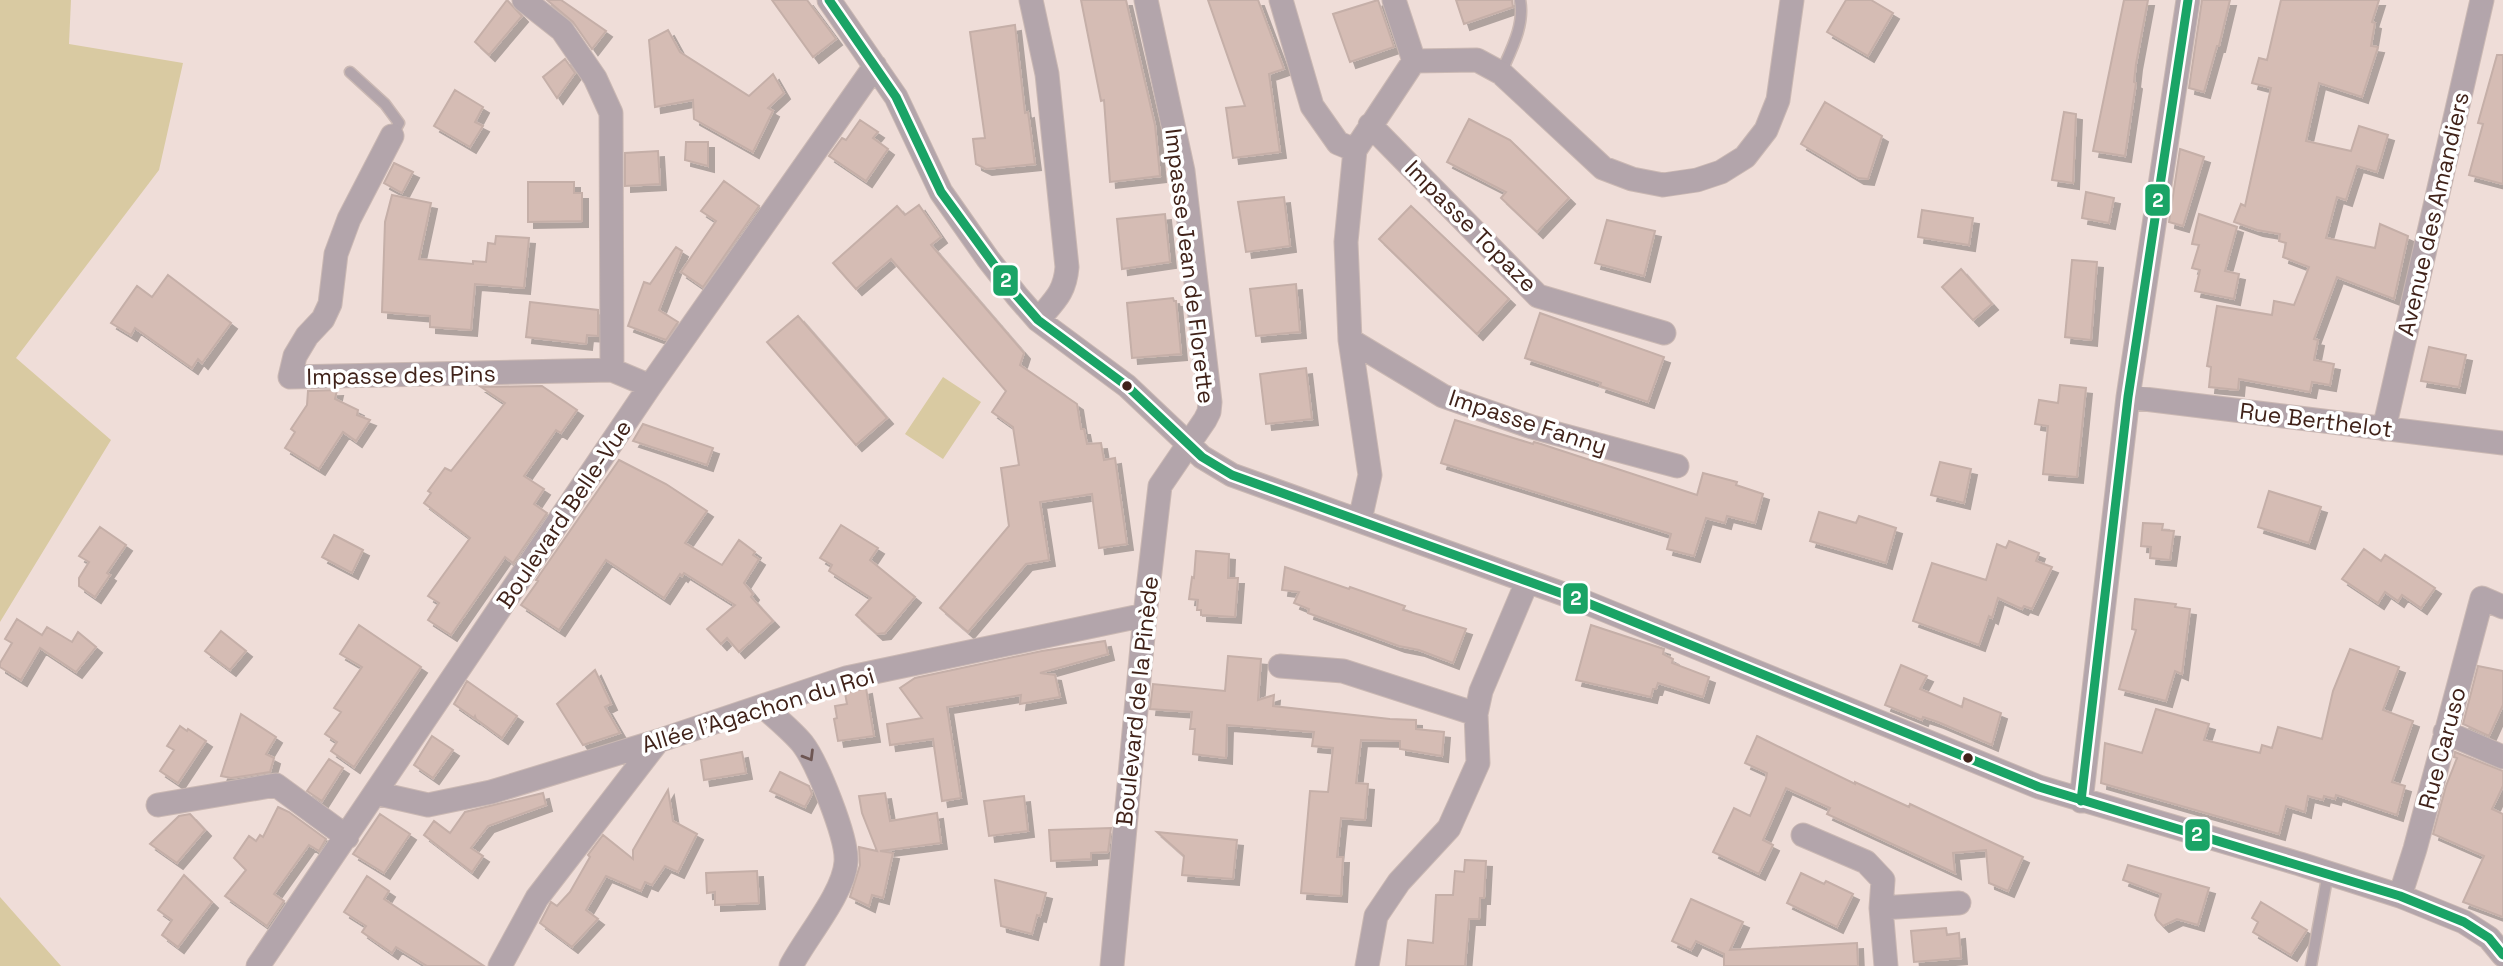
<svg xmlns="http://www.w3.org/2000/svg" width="2503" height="966" font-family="'Space Grotesk',sans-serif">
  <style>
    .green { fill: #d9caa2 }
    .building { fill: #d5bcb4; stroke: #c5afa8; stroke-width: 2; filter: url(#shadow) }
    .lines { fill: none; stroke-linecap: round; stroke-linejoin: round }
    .lane-casing { stroke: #cab8b3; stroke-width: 13 }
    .street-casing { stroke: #cab8b3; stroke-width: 25 }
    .lane { stroke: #b3a5ab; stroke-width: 10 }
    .street { stroke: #b3a5ab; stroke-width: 23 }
    .bus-1-casing { stroke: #fff; stroke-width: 14 }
    .bus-1 { stroke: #1aa466; stroke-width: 9 }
    .oneway { stroke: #6e5653 }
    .bus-dot { fill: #402219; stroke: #fff; stroke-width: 2.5 }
    .labels { text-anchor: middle; stroke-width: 7; stroke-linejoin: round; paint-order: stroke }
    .street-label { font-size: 23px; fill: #402219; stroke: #fff }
    .line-badge { stroke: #fff; stroke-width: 2.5 }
    .badge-label { font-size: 19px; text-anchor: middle; font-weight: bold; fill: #fff }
  </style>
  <defs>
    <filter id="shadow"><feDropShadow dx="6" dy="6" stdDeviation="0" flood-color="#0004"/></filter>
  </defs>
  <rect width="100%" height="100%" fill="#efddd8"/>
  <path class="green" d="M0,0h71l-2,44 114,19 -24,107 -143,188 95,82 -111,182z
    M943,377l38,25 -38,57 -38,-25z
    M0,897l61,69h-61z"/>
  <path class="building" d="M507,0l15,16 -33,39 -14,-13z
    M547,0h14l45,31 -14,18 -19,-27z
    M772,0h35l29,39 -23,18z
    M1081,0h45l29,125 5,51 -50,6 -6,-82 -3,1z
    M1208,0h50l26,69 -15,5 11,78 -47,6 -7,-50 19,-2z
    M1378,0l16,47 -44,15 -17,-48z
    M1456,0h56l1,7 -49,17z
    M1846,0h25l22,13 -25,43 -41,-24z
    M2124,0h24l-12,64 -2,18 2,1 -11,73 -32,-5z
    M2202,0h28l-11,46h-2l-13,46 -15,-4z
    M2281,0h98l-7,22 3,1 -4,23 7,1 -16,50 -43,-14 -13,58 45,10 8,-25 29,9 -11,37 -20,-6 -11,34 -9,-3 -11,41 49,10 5,-24 28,12 -14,63 -57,-22 -23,62 4,1 -4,20 20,4 -4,21 -18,-3 -2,10 -71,-13 -1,11 -29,-3 2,-20 -4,-1 10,-60 55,9 2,-14 20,4 15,-38 -26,-10 3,-14 -7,-2 1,-7 -23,-4 -23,-8 7,-18 4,2 26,-118 -19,-5 7,-25 8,2z
    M1015,25l10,88 3,-1 7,52 -49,5 -10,-5 -3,-25 12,-1 -15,-106z
    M668,30l12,22 69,44 24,-22 11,19 -16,15 5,3 -20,41 -59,-33 -1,-19 -38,7 -6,-67z
    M2497,55h6v129l-34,-9 14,-51 -5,-1z
    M565,59l10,14 -18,25 -14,-21z
    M455,90l28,17 -8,15 8,4 -13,21 -36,-21z
    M1825,102l57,34 -14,43 -10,-1 -57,-34z
    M2064,112l12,2 -3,69 -21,-3z
    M1469,119l41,21 59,58 -32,34 -36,-34 5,-6 -59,-30z
    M860,120l18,12 -5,6 15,11 -22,32 -37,-25 13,-18 4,2z
    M686,142h22v24l-23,-6z
    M2180,149l24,8 -21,69 -14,-4z
    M658,151l2,33 -35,2v-33z
    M394,163l19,9 -11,21 -18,-10z
    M724,181l35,25 -56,81 -22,-15 35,-51 -15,-10z
    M528,182h46v11h8v28l-54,1z
    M2086,192l28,6 -5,25 -27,-5z
    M392,195l39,8 -12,56 54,5v-3l13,1 2,-19 7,1 1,-8 33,2 -5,50 -49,-4 -4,46 -41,-3v-11l-48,-4 3,-90z
    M1284,197l6,49 -44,6 -8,-50z
    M919,205l22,32 -10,8 93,108 -4,12 57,39 4,25h3l3,15 14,-1 3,17 11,-2 12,86 -28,4 -7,-54 -52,8 9,58 -23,4 -58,68 -28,-24 69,-82 -8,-58 18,-3 -6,-38 -21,-15 14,-21 -115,-132 -35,30 -23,-26 64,-57 8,9z
    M1411,206l98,93 -32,35 -98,-95z
    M1922,210l51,8 -4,27 -51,-8z
    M1165,214l5,48 -48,7 -5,-50z
    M2199,214l38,13 -12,44 14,3 -5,25 -39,-8 5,-21 -8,-2 7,-23 -7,-1z
    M1607,220l48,11 -11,45 -49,-13z
    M676,247l6,4 -23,59 19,12 -12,18 -38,-14 16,-44 6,2z
    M2072,260l25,2 -6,78 -26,-3z
    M1961,269l31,35 -19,16 -31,-33z
    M168,275l63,48 -29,40 -4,-4 -6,9 -57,-40 -4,7 -20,-12 26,-37 15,11z
    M1296,284l4,48 -44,4 -6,-47z
    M1173,298l1,3h2l5,53 -49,4 -5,-55z
    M530,302l68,8v26l-11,-1 -1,9 -60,-7z
    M1540,313l124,44 -16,45 -48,-16 1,-3 -76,-25z
    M798,316l89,102 -31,27 -89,-103z
    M2429,347l37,8 -7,32 -38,-6z
    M1306,368l6,51 -46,5 -6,-50z
    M2060,385l26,3 -9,89 -34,-3 5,-48 -13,-2 4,-24 19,3z
    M542,386l35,24 -16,23 -5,-3 -32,46 20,13 -10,15 13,9 -34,50 -8,-6 -54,78 -23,-15 11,-17 -11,-7 42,-58 -46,-35 7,-10 -3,-2 17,-23 6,3 54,-68 -24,-16z
    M337,390l-2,9 23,11 -1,5 13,5 -14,21 -13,-9 -24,37 -34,-21 10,-16 -4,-3 16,-24 1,-14z
    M1455,420l78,24 1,-2 7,2 156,51 6,-22 34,9 -1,3 27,9 -8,29 -28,-7 -2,7 -19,-5 -12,38 -27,-7 4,-15 -230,-71z
    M643,424l70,24 -6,17 -74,-24z
    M619,460l47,24 41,27 -22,32 37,22 17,-25 16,12 -2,3 6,4 -15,24 9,11 -2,3 22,24 -34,31 -12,-14 -6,6 -14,-15 28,-24 -51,-32 -2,3 -2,-2 -16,24 -58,-38 -47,70 -38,-25 17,-24 -2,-1z
    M1940,462l31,7 -7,34 -33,-8z
    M2269,491l52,16 -12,36 -51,-16z
    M1819,512l37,11 3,-7 37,12 -10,35 -76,-22z
    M2143,523l20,1 -1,6 12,1 -4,29 -20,-2 1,-11 -10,-1z
    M841,525l37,23 -8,12 45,37 -30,36 -8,1 -21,-19 15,-17 -42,-27 3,-6 -12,-7z
    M100,527l26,18 -19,28 3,2 -15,22 -16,-11v-8l10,-16 -10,-6z
    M334,535l29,15 -11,23 -30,-16z
    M2009,541l30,12 -3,8 16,6 -20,42 -8,-3 -2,3 -24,-11 -6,20 -3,-2 -10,29 -66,-24 19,-58 54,17 11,-36 9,4z
    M2364,549l17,12 4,-6 50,33 -14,20 -19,-13 -4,6 -13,-9 -7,11 -36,-24z
    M1196,551l33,3 -1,24h10l-3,39 -34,-2v-5h-4l1,-10 -9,-1 3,-22 2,1z
    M1285,567l64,22 1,-2 55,19 -2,4 63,19 -13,34 -34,-13 -20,-4 -91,-33 1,-4 -15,-6 5,-11 -17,-2z
    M2135,599l41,5 -1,3 15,2 -8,65 -7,-3 -9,30 -47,-12 17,-59 -4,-1z
    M17,619l25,16 5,-8 25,15 6,-10 18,15 -20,25 -36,-24 -19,32 -21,-13v-4l12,-20 -7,-4z
    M359,625l62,42 -67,100 -23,-16 6,-9 -12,-8 16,-22 -7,-4 28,-41 -22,-13z
    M1591,625l73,24 -1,5 10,5 -1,4 37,14 -6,20 -45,-14 -2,6h-3l-2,8 -75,-17z
    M221,631l25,20 -16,19 -25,-19z
    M1105,641l3,13 -68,19 15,2 5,22 -40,7 1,-9 -74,12 14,91 -19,3 -9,-62 -43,6 -3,-21 35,-6 -22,-30 15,-10 127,-27z
    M2350,649l49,18 -16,43 30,11 -21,61 13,4 -8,29 -61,-20 -1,4 -11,-3 -1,4 -15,-4 -3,16 -19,-6 -7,28 -178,-51 4,-40 37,10 14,-44 53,15 -5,16 56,13 2,-8 10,3 6,-21 44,12 11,-48z
    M1228,656l33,3 -3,41 16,-5 -1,11 117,13 26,1v9l28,3 -2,24 -42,-7v-8l-39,-1 -5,43 12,1 -3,36 -24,-2 -4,39h6l-2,39 -40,-3 9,-102 18,1 5,-44 -21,-2 2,-14 -87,-7 -1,33 -33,-4 2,-25h-5l2,-17 -42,-3 3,-25 72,7z
    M1901,665l26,11 -7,13 42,18 2,-9 37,15 -9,32 -54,-23 -15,-5 -1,3 -37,-15z
    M2478,666l25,5v34l-14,31 -26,-12z
    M595,670l16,34 -6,3 15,26 -37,12 -26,-41z
    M467,681l50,35 -15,22 -26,-19 -1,-3 -1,2 -20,-14z
    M866,688l8,48 -36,5 -4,-22 3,-1 -2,-12 12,-2 -2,-11z
    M241,714l35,23 -10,17 8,4 -4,14 -39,6 -10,-2z
    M180,726l7,5 1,-2 18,12 -28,42 -18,-12 14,-21 -7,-4z
    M432,736l21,14 -20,28 -19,-13z
    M1757,736l98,48v-2l54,25 1,-3 113,53 -15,34 -19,-8 -3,-33 -33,3 2,20 -128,-59 3,-6 -44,-20 -23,52 10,5 -14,29 -46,-22 21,-44 16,8 16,-37 1,-6 -22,-10z
    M742,752l4,21 -42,7 -3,-20z
    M2455,752l48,19v15l-11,23 11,5v103l-40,-15 21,-46 -51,-22 13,-48 11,-28 -3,-1z
    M329,759l14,9 -21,33 -15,-10z
    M780,772l29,14 3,8 -7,13 -35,-16z
    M668,790l5,31 24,13 -19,38 -13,-6 -13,19 -7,-3 -4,9 -35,-15 -20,34 12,9 -26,28 -32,-24 11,-21 6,4 13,-14 20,-35 -2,-2 15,-20 30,24v-9z
    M543,793l3,12 -58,21 -17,22 12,8 -11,16 -48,-37 10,-14 16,12 15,-21z
    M885,793l5,28 47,-8 4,30 -61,8 13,2 -10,45 -11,-3 -3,11 -19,-9 10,-32 -1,-18 18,4 -15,-38 -3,-17z
    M1024,796l4,35 -39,5 -5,-35z
    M278,807l11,5 37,27 -7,12 -10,-6 -35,49 10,7 -17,25 -42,-30 21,-26 -12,-12 15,-22 7,5 4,-6 3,2z
    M190,814l15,16 -28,33 -27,-19 29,-28z
    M380,814l30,20 -26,39 -31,-19z
    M1111,828l-3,24 -17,1v6l-40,2 -2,-31z
    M1157,832l80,8 -4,39 -51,-4 2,-19z
    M1465,860l21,1 -2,37h-4l-1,21h-10l-4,47h-59l2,-26 25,3 3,-48h17l2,-24 9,1z
    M2128,865l81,23 -11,37 -21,-6 -14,7 -6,-6 -2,-5 6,-21 -38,-14z
    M757,871l2,32 -44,2v-13l-8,1 -1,-20z
    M1801,873l23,11 2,-3 27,13 -16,33 -50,-24z
    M184,875l28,27 -34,45 -16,-12 10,-15 -14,-10z
    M367,876l22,15 -5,8 100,67h-57l-31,-19 -4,6 -30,-21 4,-6 -22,-14z
    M995,880l51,13 -6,23 -3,-1 -5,19 -31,-8z
    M1691,899l52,23 -13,28 127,-7 1,23h-134v-12l-28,-13 -5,9 -19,-9z
    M2261,902l46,28 -16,25 -38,-23 5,-10 -6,-4z
    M1946,928l1,7 12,-2 2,25 -47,4 -3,-31z"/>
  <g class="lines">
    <g class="lane-casing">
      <path id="lane" d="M350,72l35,32 14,19 -7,13
        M1501,73c10,-23 24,-48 19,-73
        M2311,966l17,-93"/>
    </g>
    <g class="street-casing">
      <path id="street" d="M524,0l38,30 33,48 16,35 1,257
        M829,0l67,97 45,95 47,67 29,37 21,24 89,66 75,71 30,18 348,125 459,187 261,77 100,32 64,26 25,16 14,17
        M1031,0l16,74 20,193c-2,26 -13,34 -29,53
        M1281,0l31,106 26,37 17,7
        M1394,0l20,61
        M1370,125l168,171 126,37
        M392,136l-43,83 -13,35 -6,50 -7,15 -16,17 -12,20 -5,21 322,-7 38,16
        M1350,340l93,56 89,31 145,39
        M2128,397l375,46
        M2384,429l98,-429
        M1360,520l10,-45 -20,-135 -4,-98 9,-92 59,-89 63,-1 24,13 102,95 29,11 31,6 34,-5 24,-8 24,-15 21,-27 12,-30 14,-100
        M1280,666l63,5 133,43
        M763,706c13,12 28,24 39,37 15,19 46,96 44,119 -2,31 -40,75 -55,104
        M2445,732l58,25
        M375,793l53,12 63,-13 167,-51 188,-63 299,-63
        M2081,801l47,-404 60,-397
        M158,805l118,-20 71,52
        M1803,835l63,27 17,18 -2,28
        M2400,896l15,-47 67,-251 21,9
        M258,966l392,-580 225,-320
        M500,966l37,-68 121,-157
        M1112,966l33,-351 15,-129 45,-66 4,-8 1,-10 -27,-231 -37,-171
        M1367,966l9,-50 23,-34 50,-54 29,-65 -2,-49 5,-23 46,-109
        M1886,966l-5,-58 78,-5"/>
    </g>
    <use href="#lane" class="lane"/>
    <use href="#street" class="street"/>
    <g class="bus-1-casing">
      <path id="bus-1" d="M829,0l67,97 45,95 76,104 21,24 89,66 75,71 30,18 348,125 459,187 361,109 64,26 25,16 14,17
        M2081,801l47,-404 60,-397"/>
    </g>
    <use href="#bus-1" class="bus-1"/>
  </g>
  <defs><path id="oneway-chevron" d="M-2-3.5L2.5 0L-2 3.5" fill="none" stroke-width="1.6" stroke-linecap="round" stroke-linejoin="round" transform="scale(1.75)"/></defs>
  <use class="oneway" href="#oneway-chevron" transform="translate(809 756) rotate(59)"/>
  <g class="bus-dot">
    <circle cx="1127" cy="386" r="6"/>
    <circle cx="1968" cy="758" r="6"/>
  </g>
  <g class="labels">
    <g class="street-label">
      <text transform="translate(2433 214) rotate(-77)" y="8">Avenue des Amandiers</text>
      <text transform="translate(1471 226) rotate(45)" y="8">Impasse Topaze</text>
      <text transform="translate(1190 266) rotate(83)" y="8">Impasse Jean de Florette</text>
      <text transform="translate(401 375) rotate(-1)" y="8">Impasse des Pins</text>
      <text transform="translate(2316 420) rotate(7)" y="8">Rue Berthelot</text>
      <text transform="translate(1528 422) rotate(18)" y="8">Impasse Fanny</text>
      <text transform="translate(564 514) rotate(-56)" y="8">Boulevard Belle-Vue</text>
      <text transform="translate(1137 701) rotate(-84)" y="8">Boulevard de la Pinède</text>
      <text transform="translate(758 710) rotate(-17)" y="8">Allée l'Agachon du Roi</text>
      <text transform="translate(2442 748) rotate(-75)" y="8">Rue Caruso</text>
    </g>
  </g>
  <g class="line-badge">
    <rect x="2144" y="183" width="27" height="34" rx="7" fill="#1aa466"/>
    <rect x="992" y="264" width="27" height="33" rx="7" fill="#1aa466"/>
    <rect x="1562" y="582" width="27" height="33" rx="7" fill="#1aa466"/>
    <rect x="2184" y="818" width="27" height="34" rx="7" fill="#1aa466"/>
  </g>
  <g class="badge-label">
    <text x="2158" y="207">2</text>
    <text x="1006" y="287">2</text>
    <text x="1576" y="605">2</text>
    <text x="2197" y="841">2</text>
  </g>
</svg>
